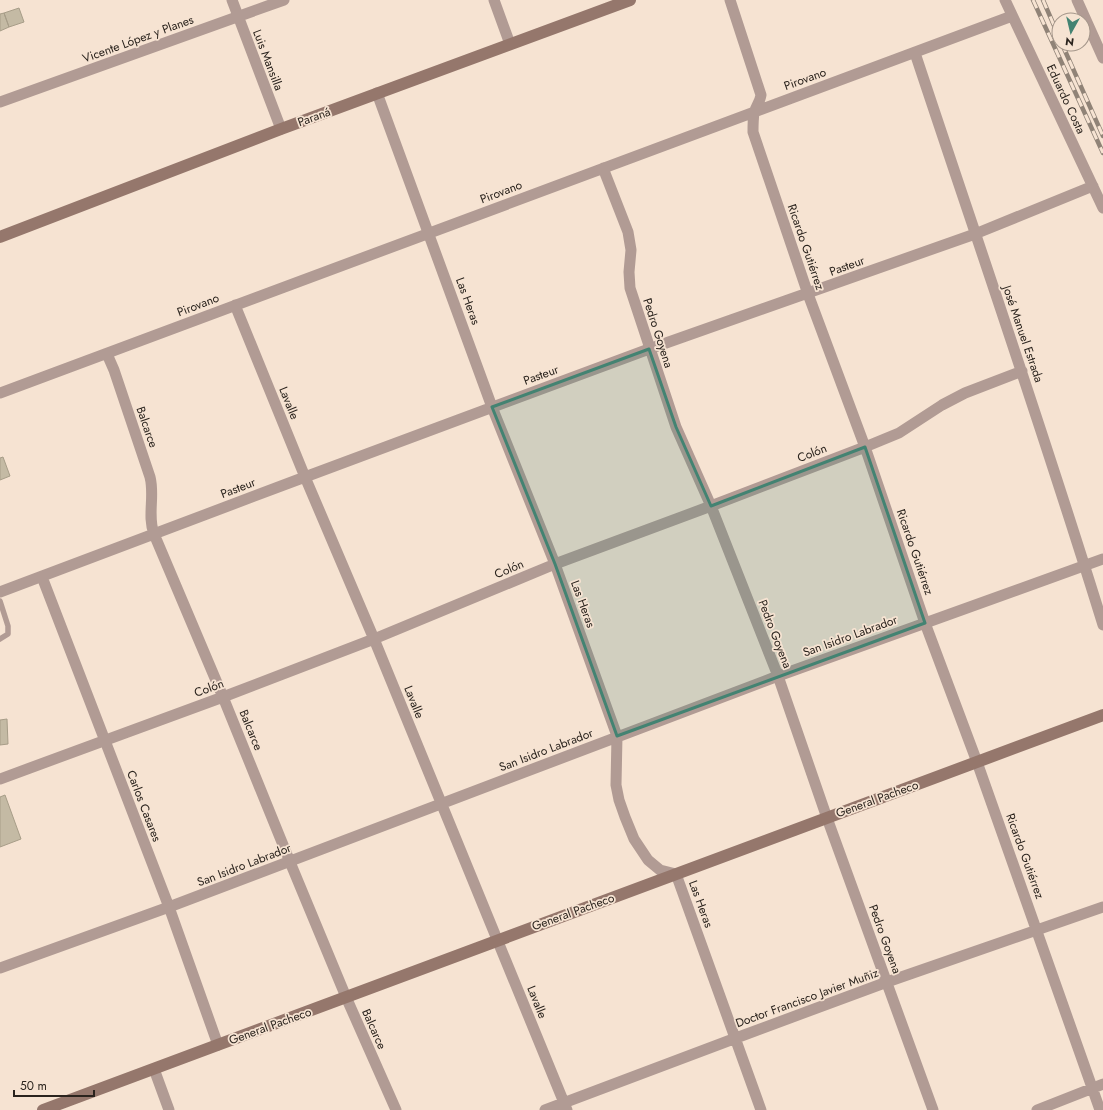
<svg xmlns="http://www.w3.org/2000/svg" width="1103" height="1110" font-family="Jost,sans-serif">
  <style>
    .building { fill: #c4baa4; stroke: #a79d88 }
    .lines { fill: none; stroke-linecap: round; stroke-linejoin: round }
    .lane { stroke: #b19b94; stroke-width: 5.5 }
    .street { stroke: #b19b94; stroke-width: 11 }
    .secondary { stroke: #95776c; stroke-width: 12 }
    .rail-casing { stroke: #908377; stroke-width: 4.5 }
    .rail { stroke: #f6e3d2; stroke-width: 3; stroke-dasharray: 9; stroke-linecap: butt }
    .marked { fill: #438372; fill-opacity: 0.2; stroke: #438372; stroke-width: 3; stroke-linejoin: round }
    .labels { text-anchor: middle; stroke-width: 3.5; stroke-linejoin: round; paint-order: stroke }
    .street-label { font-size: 12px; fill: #2a231d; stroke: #f6e3d2 }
  </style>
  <rect width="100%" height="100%" fill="#f6e3d2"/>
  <path class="building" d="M19,8l5,14 -15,5 -5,-14z
    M4,13l5,14 -9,4v-17z
    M3,457l7,19 -10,4v-22z
    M7,719l1,25 -8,1v-25z
    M5,795l16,44 -21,8v-50z"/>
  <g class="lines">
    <path class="lane" d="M0,601l8,25v8l-8,5"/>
    <path class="street" d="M232,0l49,129
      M494,0l16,44
      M730,0l31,95c-1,7 -5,11 -7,18 -1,6 -1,13 -1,19l55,162 57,153 60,176 52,139 123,348
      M1005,0l98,208
      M1077,0l26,58
      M915,53c63,190 129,380 188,572
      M377,93l115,314 63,157 62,172 -1,49 3,15 6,17 9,22 14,21 12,10 16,4 85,236
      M0,102l284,-102
      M603,168l25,64 3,18 -2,22 1,16 46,139 35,79 67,170 49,142 106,292
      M235,305l70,172 69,162 193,471
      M107,354l7,16 36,107c5,19 -3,39 4,57l69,163 67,165 56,135 50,113
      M0,393l1012,-377
      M42,577l127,330 49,138
      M0,592l305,-115 344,-128 326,-115 118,-48
      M0,779l223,-82 151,-58 181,-75 156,-58 154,-59 34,-14 43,-28 23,-12 57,-22
      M0,968l169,-61 609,-231 325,-117
      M154,1069l15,41
      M545,1110l191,-72 151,-56 216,-75
      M1037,1110l66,-26"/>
    <path class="secondary" d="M0,237l281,-108 349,-129
      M43,1110l1060,-395"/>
    <g class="rail-casing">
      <path id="rail" d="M1033,0l70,153
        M1043,0l16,37
        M1062,44l41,92"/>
    </g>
    <use href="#rail" class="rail"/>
  </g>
  <path class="marked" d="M649,349l27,78 35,79 154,-59 60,176 -308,113 -62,-172 -63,-157z"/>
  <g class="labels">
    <g class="street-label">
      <text transform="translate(138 39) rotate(-20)" y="4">Vicente López y Planes</text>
      <text transform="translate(268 60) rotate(69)" y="4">Luis Mansilla</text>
      <text transform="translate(805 79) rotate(-20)" y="4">Pirovano</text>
      <text transform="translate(1066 99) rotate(65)" y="4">Eduardo Costa</text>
      <text transform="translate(314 117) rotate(-20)" y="4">Paraná</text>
      <text transform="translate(501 192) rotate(-21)" y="4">Pirovano</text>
      <text transform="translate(806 247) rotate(71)" y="4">Ricardo Gutiérrez</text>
      <text transform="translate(847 266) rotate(-20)" y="4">Pasteur</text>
      <text transform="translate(468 301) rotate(70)" y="4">Las Heras</text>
      <text transform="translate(198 305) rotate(-21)" y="4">Pirovano</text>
      <text transform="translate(658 333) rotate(72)" y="4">Pedro Goyena</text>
      <text transform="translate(1023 334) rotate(71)" y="4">José Manuel Estrada</text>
      <text transform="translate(541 375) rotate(-20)" y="4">Pasteur</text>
      <text transform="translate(289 403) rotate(68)" y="4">Lavalle</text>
      <text transform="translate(147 427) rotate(71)" y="4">Balcarce</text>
      <text transform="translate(812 453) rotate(-21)" y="4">Colón</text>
      <text transform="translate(238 488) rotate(-21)" y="4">Pasteur</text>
      <text transform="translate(915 552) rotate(71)" y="4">Ricardo Gutiérrez</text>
      <text transform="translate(509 569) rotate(-23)" y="4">Colón</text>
      <text transform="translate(583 604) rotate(70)" y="4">Las Heras</text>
      <text transform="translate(775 634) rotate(69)" y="4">Pedro Goyena</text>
      <text transform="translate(850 636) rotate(-20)" y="4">San Isidro Labrador</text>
      <text transform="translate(209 688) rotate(-20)" y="4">Colón</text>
      <text transform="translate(414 702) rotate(68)" y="4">Lavalle</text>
      <text transform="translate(251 730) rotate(68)" y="4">Balcarce</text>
      <text transform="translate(546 750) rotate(-21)" y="4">San Isidro Labrador</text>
      <text transform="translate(877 799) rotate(-20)" y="4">General Pacheco</text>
      <text transform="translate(144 806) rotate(69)" y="4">Carlos Casares</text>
      <text transform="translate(1025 856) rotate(70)" y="4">Ricardo Gutiérrez</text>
      <text transform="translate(244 865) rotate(-21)" y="4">San Isidro Labrador</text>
      <text transform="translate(701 904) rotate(70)" y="4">Las Heras</text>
      <text transform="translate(573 912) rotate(-20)" y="4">General Pacheco</text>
      <text transform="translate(885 939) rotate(70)" y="4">Pedro Goyena</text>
      <text transform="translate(807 998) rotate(-20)" y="4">Doctor Francisco Javier Muñiz</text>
      <text transform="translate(537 1002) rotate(68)" y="4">Lavalle</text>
      <text transform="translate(270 1026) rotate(-20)" y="4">General Pacheco</text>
      <text transform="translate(374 1029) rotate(66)" y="4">Balcarce</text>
    </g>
  </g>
  <g transform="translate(1071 32) rotate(188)"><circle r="19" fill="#f6e3d2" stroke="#a4968a"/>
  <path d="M0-3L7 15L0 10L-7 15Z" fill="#438372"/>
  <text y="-6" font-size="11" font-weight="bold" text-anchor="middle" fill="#2a231d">N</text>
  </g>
  <path d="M14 1090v6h80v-6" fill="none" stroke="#2a231d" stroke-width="2"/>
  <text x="20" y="1090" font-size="12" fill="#2a231d" stroke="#f6e3d2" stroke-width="3" paint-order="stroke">50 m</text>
</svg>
